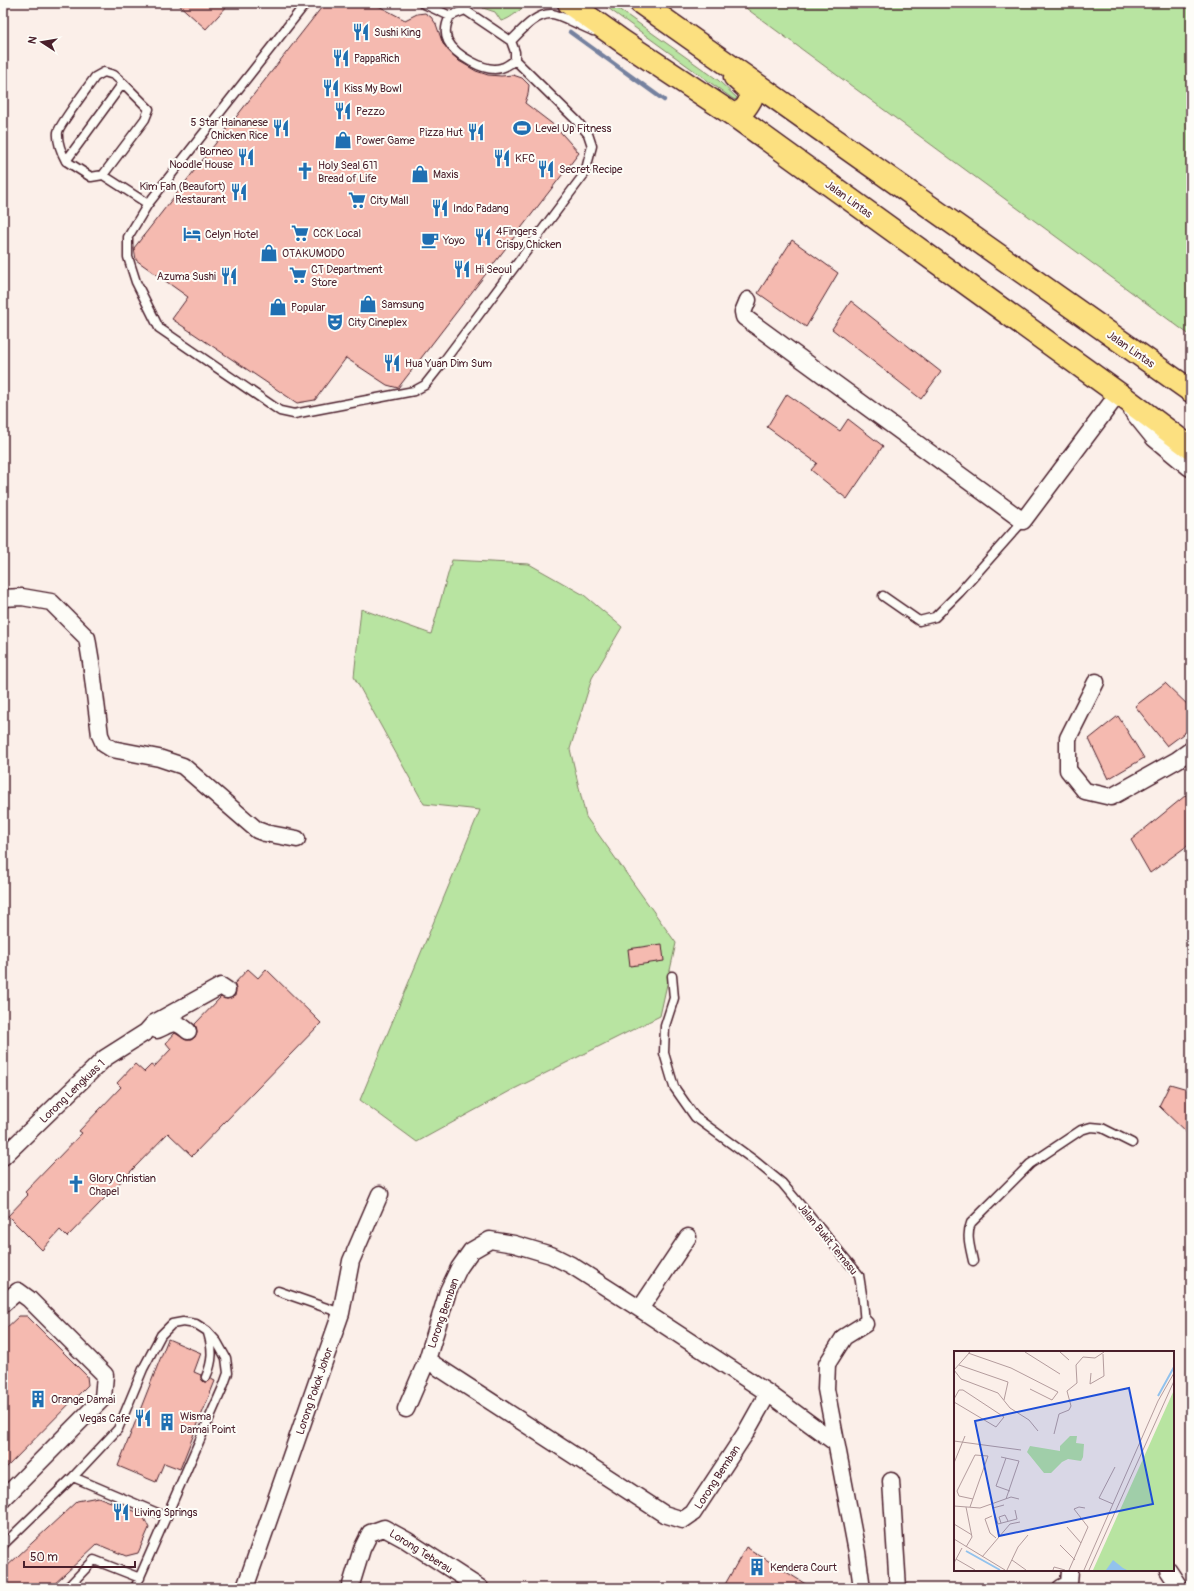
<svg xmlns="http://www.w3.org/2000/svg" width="1194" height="1591" font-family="Pangolin,sans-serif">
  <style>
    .green { fill: #b8e4a1; stroke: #818266 }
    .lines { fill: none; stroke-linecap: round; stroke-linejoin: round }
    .stream { stroke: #75819f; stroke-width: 4.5 }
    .building { fill: #f5bab0; stroke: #4a1f2b }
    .lane-casing { stroke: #4a1f2b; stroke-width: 11 }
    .street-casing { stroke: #4a1f2b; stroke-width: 19 }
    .secondary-casing { stroke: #4a1f2b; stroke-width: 25 }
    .highway-casing { stroke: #4a1f2b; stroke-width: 25 }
    .lane { stroke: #fdfcf7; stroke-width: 8 }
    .street { stroke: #fdfcf7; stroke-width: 16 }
    .secondary { stroke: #fdfcf7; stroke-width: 22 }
    .highway { stroke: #fce080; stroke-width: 22 }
    .labels { text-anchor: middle; stroke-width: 4; stroke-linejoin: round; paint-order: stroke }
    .poi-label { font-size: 11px; fill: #4a1f2b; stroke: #fdfcf7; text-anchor: start }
    .street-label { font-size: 11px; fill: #4a1f2b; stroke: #fdfcf7 }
    .inset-river { fill: none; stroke: #92c2ed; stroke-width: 2 }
    .inset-road { fill: none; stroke: #b49c9d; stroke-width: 1 }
    .view { fill: #1d4ed8; fill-opacity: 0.15; stroke: #1d4ed8; stroke-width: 2 }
    .inset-edge { fill: none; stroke: #4a1f2b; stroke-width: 2 }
  </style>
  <rect width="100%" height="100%" fill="#fbefe9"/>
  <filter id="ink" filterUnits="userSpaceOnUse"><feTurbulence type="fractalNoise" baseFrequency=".025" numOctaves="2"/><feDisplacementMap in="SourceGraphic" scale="8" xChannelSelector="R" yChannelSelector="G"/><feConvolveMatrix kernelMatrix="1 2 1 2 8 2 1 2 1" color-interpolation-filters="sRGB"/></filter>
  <g filter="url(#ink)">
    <path class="green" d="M484,3h47c-10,4 -19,16 -30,18l-6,-9 -12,-4z
      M601,3h9l108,77 19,18v2l-4,-1z
      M739,3h452v333z
      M452,560l77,4 55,31 38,32 -30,51 -22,71 16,68 90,126 -16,73 -150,75 -93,51 -57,-42 120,-290 -56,-6 -70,-127 7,-68 70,25z"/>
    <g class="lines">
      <path class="stream" d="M527,3l1,1
        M570,32l94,68"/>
    </g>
    <path class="building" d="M177,3h53l-24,26z
      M325,3h48l32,17 12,-6 8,-1 6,4 5,7 7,20 16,17 17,10 12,4 13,1 12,-1 9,3 7,7 -1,9 -3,9 30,23 24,27 -181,235 -11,-3 -41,-27 -31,42 -18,3 -125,-84 16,-22 -52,-37 -2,-12z
      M792,240l46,33 -32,54 -48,-34z
      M851,301l90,71 -20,27 -89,-70z
      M787,394l53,37 8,-12 35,27 -36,53 -36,-29 6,-7 -50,-36z
      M1165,683l26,25v20l-24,18 -32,-40z
      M1118,716l26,42 -36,21 -19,-40z
      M1191,791v52l-41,30 -19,-33z
      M662,944l2,17 -34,5 -2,-17z
      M248,969l10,9 8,-9 55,54 -129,133 -24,-23 -101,104 -7,-7 -18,20 -34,-34 20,-21 -3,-3 57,-59 -3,-2 42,-44 -4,-4 18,-19 9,8 7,-7 3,2 17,-18 -5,-6 9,-10 11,7h5l4,-3 2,-5 -2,-8 26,-27 6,2 8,-3 1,-6 -2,-6z
      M1170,1084l21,6v47l-32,-31z
      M19,1316h8l60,60 1,9 -85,86v-140z
      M168,1339l33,14 -7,19 7,3v3l3,4h3l4,-3 4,2 -35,88 -16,-6 -8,19 -38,-16z
      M98,1497l44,17 7,14 -11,25 -12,3 -29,-12 -47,44h-47v-18l74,-69z
      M746,1547l66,41h-89z"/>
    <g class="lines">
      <g class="lane-casing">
        <path id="lane" d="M306,3l-158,201 -20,33v20l8,25 23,46 121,83 14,3 120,-23 11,-6 19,-24 141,-188 7,-27 -4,-12 -11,-13 -62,-61v-8l-4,-11 -46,-31
          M422,3l28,13
          M469,3l-4,7 -15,6c-4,8 -6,17 -2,25 7,14 37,32 53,27 5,-1 10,-5 14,-8
          M511,41c11,-11 25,-28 41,-27 7,0 33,14 41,17
          M123,83l-57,78 25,16 12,-2 45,29
          M66,161c-5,-9 -9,-18 -8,-29 1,-7 31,-46 37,-55l9,-5 10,3 9,8 26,26 -4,10 -42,56
          M883,596l36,25 16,-4 24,-24 64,-72
          M672,976l2,22 -9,28 -1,27 10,34 21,30 60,44 27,22 77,92 4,26 2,23
          M973,1261c-3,-14 -7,-26 -2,-38l59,-59 51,-34 10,-3 11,1 30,15
          M278,1291l63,22
          M206,1377c7,-16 7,-28 2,-44
          M73,1477l94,40
          M3,1545l70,-68 45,-48 25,-60 18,-34 11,-11 11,-2 13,2 11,7 10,11 9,16 2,15 -5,14 -88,201
          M67,1588l27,-28 46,18"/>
      </g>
      <g class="street-casing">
        <path id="street" d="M748,300l-5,12 1,5 279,204 95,-127
          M3,598l19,-1 29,5 36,36 4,24 9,73 4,9 8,5 47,9 24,8 74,64 8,3 32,6
          M1096,682l-28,56v32l17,21 26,6 66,-37 14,-10
          M157,1030c16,-7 17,-11 31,1
          M3,1157l102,-99 41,-26 8,-9 67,-37 6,4
          M3,1304l15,-13 11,8 76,76 -2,23 -100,101
          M640,1309l48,-72
          M427,1360l237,154 19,6 10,-7 52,-79 23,-41
          M406,1409l21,-49 21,-69 11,-23 12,-17 19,-11 24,4 37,11 20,10 69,44 128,84 68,50
          M891,1481l7,107
          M1168,1570l12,18
          M245,1588l96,-275 10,-52 29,-67
          M350,1588l12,-39 8,-16 14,-5 22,12 74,48
          M862,1588l-5,-36 -31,-163 1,-25 17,-27 21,-13
          M1061,1588l8,-4 1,-14"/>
      </g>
      <g class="secondary-casing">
        <path id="secondary" d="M1135,410l21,26 35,29"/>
      </g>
      <g class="highway-casing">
        <path id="highway" d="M569,3l53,38 110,73 394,285 65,49
          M641,3l550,388
          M732,114c11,-1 14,-6 19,-15l-3,-10 -13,-12"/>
      </g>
      <use href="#lane" class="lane"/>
      <use href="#street" class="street"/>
      <use href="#secondary" class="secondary"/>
      <use href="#highway" class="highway"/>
    </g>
  </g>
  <defs>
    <g id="restaurant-bare" transform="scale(1.38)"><path d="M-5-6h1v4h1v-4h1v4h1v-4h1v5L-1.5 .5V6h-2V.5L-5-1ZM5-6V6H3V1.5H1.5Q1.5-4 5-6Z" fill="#1f6fb2" stroke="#fdfcf7" stroke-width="2.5" paint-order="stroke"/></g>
    <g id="stadium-bare" transform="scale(1.38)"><path d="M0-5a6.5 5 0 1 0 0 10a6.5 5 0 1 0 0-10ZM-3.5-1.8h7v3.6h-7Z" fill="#1f6fb2" stroke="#fdfcf7" stroke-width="2.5" paint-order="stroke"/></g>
    <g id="shop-bare" transform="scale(1.38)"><path d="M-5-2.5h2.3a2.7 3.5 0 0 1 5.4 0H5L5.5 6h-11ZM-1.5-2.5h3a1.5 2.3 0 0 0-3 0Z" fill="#1f6fb2" stroke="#fdfcf7" stroke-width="2.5" paint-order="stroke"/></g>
    <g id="church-bare" transform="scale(1.38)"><path d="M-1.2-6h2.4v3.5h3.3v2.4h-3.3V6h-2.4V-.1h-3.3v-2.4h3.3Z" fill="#1f6fb2" stroke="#fdfcf7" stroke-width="2.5" paint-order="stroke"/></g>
    <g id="supermarket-bare" transform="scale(1.38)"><path d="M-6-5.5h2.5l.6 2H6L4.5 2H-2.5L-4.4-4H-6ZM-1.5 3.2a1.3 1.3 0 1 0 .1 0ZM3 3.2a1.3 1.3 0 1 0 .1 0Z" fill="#1f6fb2" stroke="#fdfcf7" stroke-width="2.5" paint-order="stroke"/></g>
    <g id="hotel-bare" transform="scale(1.38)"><path d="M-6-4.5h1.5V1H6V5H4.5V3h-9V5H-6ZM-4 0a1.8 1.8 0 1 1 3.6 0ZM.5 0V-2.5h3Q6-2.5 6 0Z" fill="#1f6fb2" stroke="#fdfcf7" stroke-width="2.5" paint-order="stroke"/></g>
    <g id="cafe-bare" transform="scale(1.38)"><path d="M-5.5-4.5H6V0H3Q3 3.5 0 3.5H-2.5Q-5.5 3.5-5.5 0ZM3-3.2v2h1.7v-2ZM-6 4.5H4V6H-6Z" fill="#1f6fb2" stroke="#fdfcf7" stroke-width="2.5" paint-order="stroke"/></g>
    <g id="theatre-bare" transform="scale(1.38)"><path d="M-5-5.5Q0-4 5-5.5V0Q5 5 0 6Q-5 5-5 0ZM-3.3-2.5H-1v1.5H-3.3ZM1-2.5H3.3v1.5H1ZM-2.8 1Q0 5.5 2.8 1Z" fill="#1f6fb2" stroke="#fdfcf7" stroke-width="2.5" paint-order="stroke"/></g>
    <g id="building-bare" transform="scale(1.38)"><path d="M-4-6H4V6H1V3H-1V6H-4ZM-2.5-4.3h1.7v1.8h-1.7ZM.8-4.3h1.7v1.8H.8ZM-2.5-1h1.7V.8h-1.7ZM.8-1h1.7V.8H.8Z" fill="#1f6fb2" stroke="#fdfcf7" stroke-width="2.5" paint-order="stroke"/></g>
  </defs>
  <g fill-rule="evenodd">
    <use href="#restaurant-bare" x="361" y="32"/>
    <use href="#restaurant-bare" x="341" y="58"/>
    <use href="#restaurant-bare" x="331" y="88"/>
    <use href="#restaurant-bare" x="343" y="111"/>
    <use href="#restaurant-bare" x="281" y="128"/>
    <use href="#stadium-bare" x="522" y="128"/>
    <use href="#restaurant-bare" x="476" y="132"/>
    <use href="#shop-bare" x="343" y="140"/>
    <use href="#restaurant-bare" x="246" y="157"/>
    <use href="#restaurant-bare" x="502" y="158"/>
    <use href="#restaurant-bare" x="546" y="169"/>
    <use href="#church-bare" x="305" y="171"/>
    <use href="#shop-bare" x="420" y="174"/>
    <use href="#restaurant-bare" x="239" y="192"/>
    <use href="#supermarket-bare" x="357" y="200"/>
    <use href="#restaurant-bare" x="440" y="208"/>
    <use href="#supermarket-bare" x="300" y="233"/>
    <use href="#hotel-bare" x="192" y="234"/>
    <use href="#restaurant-bare" x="483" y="237"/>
    <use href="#cafe-bare" x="430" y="240"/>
    <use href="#shop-bare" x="269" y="253"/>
    <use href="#restaurant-bare" x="462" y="269"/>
    <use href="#supermarket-bare" x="298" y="275"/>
    <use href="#restaurant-bare" x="229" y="276"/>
    <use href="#shop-bare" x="368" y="304"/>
    <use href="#shop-bare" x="278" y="307"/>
    <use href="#theatre-bare" x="335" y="322"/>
    <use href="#restaurant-bare" x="392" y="363"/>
    <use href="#church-bare" x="76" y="1184"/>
    <use href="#building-bare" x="38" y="1399"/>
    <use href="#restaurant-bare" x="143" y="1418"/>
    <use href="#building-bare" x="167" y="1422"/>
    <use href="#restaurant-bare" x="121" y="1512"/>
    <use href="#building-bare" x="757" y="1567"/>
  </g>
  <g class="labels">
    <g class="poi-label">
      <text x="374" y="36">Sushi King</text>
      <text x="354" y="62">PappaRich</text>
      <text x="344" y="92">Kiss My Bowl</text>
      <text x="356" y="115">Pezzo</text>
      <text x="268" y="126" text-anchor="end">5 Star Hainanese<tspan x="268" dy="13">Chicken Rice</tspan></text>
      <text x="535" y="132">Level Up Fitness</text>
      <text x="463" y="136" text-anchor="end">Pizza Hut</text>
      <text x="356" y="144">Power Game</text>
      <text x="233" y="155" text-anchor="end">Borneo<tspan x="233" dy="13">Noodle House</tspan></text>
      <text x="515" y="162">KFC</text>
      <text x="318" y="169">Holy Seal 611<tspan x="318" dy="13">Bread of Life</tspan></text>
      <text x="559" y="173">Secret Recipe</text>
      <text x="433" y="178">Maxis</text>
      <text x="226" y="190" text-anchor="end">Kim Fah (Beaufort)<tspan x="226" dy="13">Restaurant</tspan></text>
      <text x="370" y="204">City Mall</text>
      <text x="453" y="212">Indo Padang</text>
      <text x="496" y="235">4Fingers<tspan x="496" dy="13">Crispy Chicken</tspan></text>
      <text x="313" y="237">CCK Local</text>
      <text x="205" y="238">Celyn Hotel</text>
      <text x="443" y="244">Yoyo</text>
      <text x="282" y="257">OTAKUMODO</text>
      <text x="311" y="273">CT Department<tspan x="311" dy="13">Store</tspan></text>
      <text x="475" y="273">Hi Seoul</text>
      <text x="216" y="280" text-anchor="end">Azuma Sushi</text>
      <text x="381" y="308">Samsung</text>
      <text x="291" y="311">Popular</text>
      <text x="348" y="326">City Cineplex</text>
      <text x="405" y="367">Hua Yuan Dim Sum</text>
      <text x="89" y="1182">Glory Christian<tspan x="89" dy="13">Chapel</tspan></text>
      <text x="51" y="1403">Orange Damai</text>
      <text x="180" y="1420">Wisma<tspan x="180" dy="13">Damai Point</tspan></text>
      <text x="130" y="1422" text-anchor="end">Vegas Cafe</text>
      <text x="134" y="1516">Living Springs</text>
      <text x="770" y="1571">Kendera Court</text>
    </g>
    <g class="street-label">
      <text transform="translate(849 199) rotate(36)" y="4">Jalan Lintas</text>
      <text transform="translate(1131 349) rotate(35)" y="4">Jalan Lintas</text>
      <text transform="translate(72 1091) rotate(-44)" y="4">Lorong Lengkuas 1</text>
      <text transform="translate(828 1239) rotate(51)" y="4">Jalan Bukit Temasu</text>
      <text transform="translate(443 1313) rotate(-71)" y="4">Lorong Bemban</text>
      <text transform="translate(314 1391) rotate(-71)" y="4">Lorong Pokok Johor</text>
      <text transform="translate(717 1477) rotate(-57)" y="4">Lorong Bemban</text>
      <text transform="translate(421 1551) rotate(32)" y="4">Lorong Teberau</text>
    </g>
  </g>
  <g transform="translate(954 1351)">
    <rect width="220" height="220" fill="#fbefe9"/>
    <path d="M220,40v179h-81l81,-180zM116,85h7l-1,7 8,1 -1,13 -2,4 -13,-2 -6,3 -11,11h-7l-17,-21 3,-6 30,5v-5z" fill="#b8e4a1"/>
    <path d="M159,209l10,8 4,2h-21z" fill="#92c2ed"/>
    <path class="inset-river" d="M204,45l16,-29M12,200l34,19"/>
    <path class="inset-road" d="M16,1l-16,18 7,9 37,14 12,15 19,12 9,11M71,1l35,22M106,1l9,8M14,2l43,15 47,24 -6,8 -22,-11M5,14l49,17 -4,18M137,22l-1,11 14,-8 -1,-22M0,48l5,-9h4l41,27 -8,10 -42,-25M100,83l5,-20 10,-4 2,-4 -4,-15 10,-8 -1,-18 7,-8 12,1 9,-6M0,90l67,9M47,106l18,4 -13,38M52,107l-10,28 14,5M0,112l11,-27M159,153l-14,-6 16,-31M50,154l-11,3 5,16 19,-5 -2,-9M0,155l26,2 31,-11 8,2M12,156l6,30 -6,10M16,156l18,-51 -13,-1 -18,36 2,5 14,3M38,165l-7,3 5,14 6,5M47,172l-2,-6 6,-2 3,6M0,173l18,11M113,176l14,16M0,188l51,31M106,194l15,15M28,206l28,-33 10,-2M2,208l19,11M58,209l14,10M0,212l8,-15M53,219l11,-23 10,-12M99,219l1,-3 11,3M115,219l19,-43 -14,-18 5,-2 6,1M130,219l74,-169 16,-28M135,219l85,-189"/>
    <path class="view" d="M175,37l24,116 -154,32 -24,-115z"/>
    <rect width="220" height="220" class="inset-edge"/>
  </g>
  <rect width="1194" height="1591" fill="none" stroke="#fdfcf7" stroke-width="16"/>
  <rect x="8" y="8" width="1178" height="1575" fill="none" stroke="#4a1f2b" stroke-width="1.5" filter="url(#ink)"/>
  <g transform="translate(42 42) rotate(282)" stroke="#fdfcf7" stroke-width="3" paint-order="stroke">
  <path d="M0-3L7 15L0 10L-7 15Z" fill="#4a1f2b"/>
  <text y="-6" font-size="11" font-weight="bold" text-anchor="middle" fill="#4a1f2b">N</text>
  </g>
  <path d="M24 1561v6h111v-6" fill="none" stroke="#4a1f2b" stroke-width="2"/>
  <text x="30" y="1561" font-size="12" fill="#4a1f2b" stroke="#fdfcf7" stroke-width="3" paint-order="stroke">50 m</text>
</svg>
